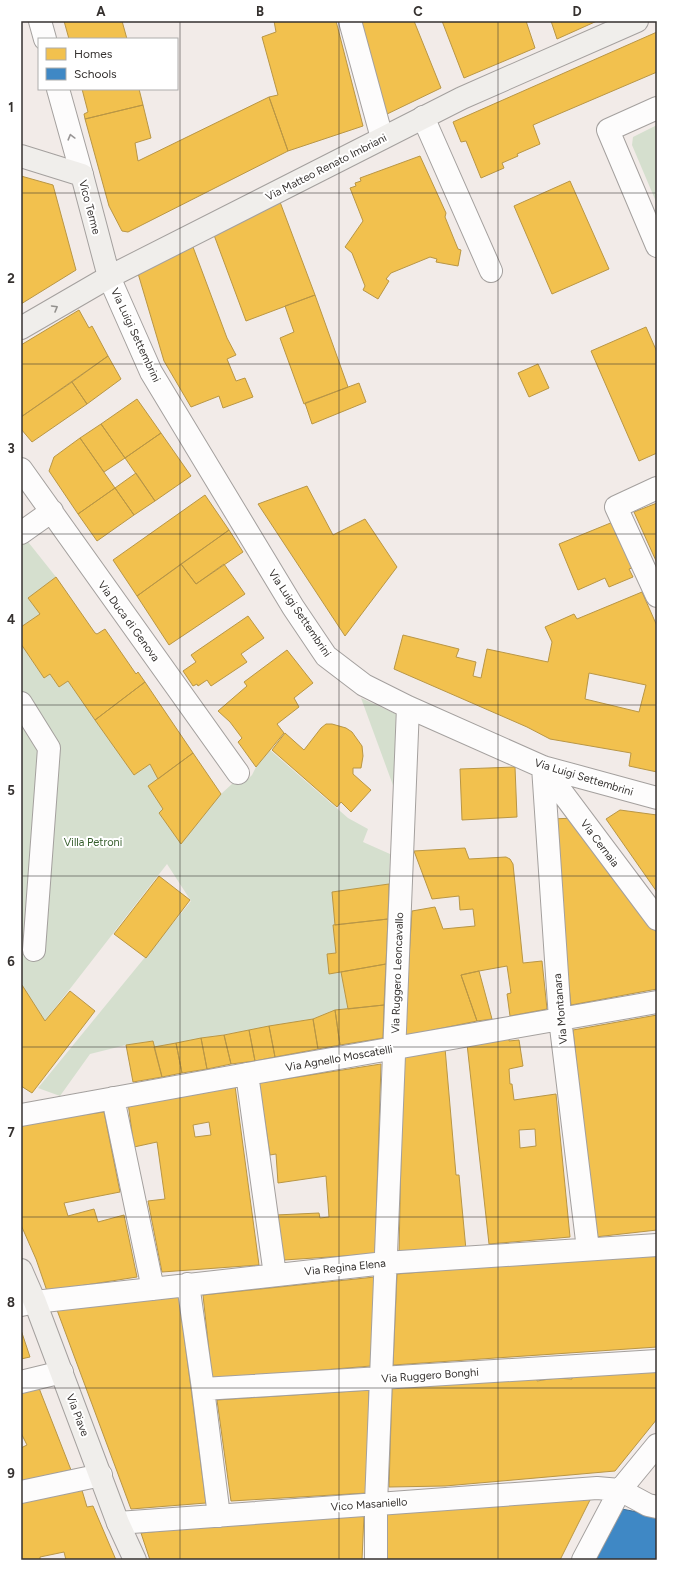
<svg xmlns="http://www.w3.org/2000/svg" width="678" height="1581" font-family="Figtree,sans-serif">
  <style>
    .green { fill: #d5dfce }
    .homes { fill: #f2c14e; stroke: #b99645; fill-rule: evenodd }
    .schools { fill: #3f88c5; stroke: #3c6e98 }
    .lines { fill: none; stroke-linecap: round; stroke-linejoin: round }
    .street-casing { stroke: #a4a09e; stroke-width: 24 }
    .secondary-casing { stroke: #a4a09e; stroke-width: 24 }
    .street { stroke: #fdfcfc; stroke-width: 22 }
    .secondary { stroke: #f0eeeb; stroke-width: 22 }
    .oneway { stroke: #999696 }
    .oneway2 { stroke: #92908d }
    .grid { fill: none; stroke: #35312f; stroke-width: 1; stroke-opacity: 0.55 }
    .labels { text-anchor: middle; stroke-width: 4; stroke-linejoin: round; paint-order: stroke }
    .street-label { font-size: 11px; fill: #35312f; stroke: #fff }
    .park-label { font-size: 11px; fill: #365e2c; stroke: #fff }
    .neatline { fill: none; stroke: #35312f; stroke-width: 1.5 }
    .grid-label { font-size: 13px; text-anchor: middle; font-weight: bold; fill: #35312f }
  </style>
  <rect width="100%" height="100%" fill="#f2ebe8"/>
  <path class="green" d="M657,125v79l-25,-59 1,-8z
    M21,533l35,44 -28,21 12,16 -19,13z
    M21,644l23,34 6,-4 9,13 9,-6 66,94 16,-11 8,15 5,30 -4,4 22,31 40,-50 22,-20 5,5 4,-4 4,-8 14,-17 78,68 20,11 -5,13 27,12 -1,30 -56,8 2,33h-2l3,28 -8,1 1,20 12,-2 7,37 -13,1 -22,9 -159,28 -2,-6 -26,4 -36,9 -30,42 -22,-8 153,-187 -24,-37 -122,157 -24,-36z
    M361,698l35,16 -2,74z"/>
  <path class="homes" d="M64,21h58l5,18h-58z
    M274,21h62l27,105 -75,25 -19,-54 9,-2 -16,-58 14,-5z
    M360,21h54l27,67 -56,27z
    M442,21h84l9,27 -71,30z
    M551,21h46l-40,18z
    M657,32v40l-124,53 7,19 -23,10 1,2 -16,7 2,5 -23,10 -15,-37 -5,1 -8,-20z
    M82,89h57l4,16 -58,14 -1,-5 4,-2z
    M269,97l19,54 -160,81 -6,-1 -13,-25 -24,-87 58,-14 8,33 -16,5 3,18z
    M420,156l26,57 -1,4 13,32 3,1 -3,16 -22,-4 1,-3 -7,-2 -39,16 -5,6 3,2 -11,18 -15,-9 2,-4 -13,-33 -7,-6 18,-26 -13,-33 6,-2 -1,-3 6,-2 -1,-3z
    M21,176l32,9 23,85 -55,34z
    M570,181l39,88 -57,25 -38,-88z
    M280,202l35,93 -69,26 -32,-86z
    M193,247l34,91 9,17 -9,4 9,22 9,-3 8,19 -30,11 -4,-12 -28,11 -27,-46 -27,-91z
    M315,295l33,92 -44,17 -24,-66 14,-6 -9,-26z
    M79,310l10,18 3,-2 16,30 -87,61v-72z
    M646,327l11,25v101l-18,8 -48,-110z
    M108,356l13,23 -34,25 -15,-22z
    M538,364l11,24 -20,9 -11,-24z
    M72,382l15,22 -55,38 -11,-13v-12z
    M359,383l7,19 -54,22 -7,-21z
    M137,399l24,34 -36,25 -24,-34z
    M101,424l24,34 -21,14 -24,-34z
    M161,433l30,43 -36,25 -30,-43z
    M80,438l35,50 -37,26 -29,-43 5,-14z
    M136,473l19,28 -21,14 -19,-27z
    M307,486l26,49 32,-16 32,48 -52,69 -87,-132z
    M115,488l19,27 -37,26 -19,-27z
    M205,495l24,35 -92,66 -24,-36z
    M657,503v60l-23,-51z
    M613,522l19,46 -3,1 4,8 -24,10 -4,-9 -27,12 -19,-46z
    M229,530l14,22 -47,32 -15,-20z
    M181,564l15,20 28,-20 21,30 -76,51 -32,-49z
    M56,577l39,56 2,1 8,-5 31,45 2,-2 7,10 -50,38 -27,-39 -9,6 -9,-13 -6,4 -23,-34v-17l19,-13 -12,-16z
    M642,592l15,34v146l-28,-6 2,-13 -81,-14 -23,-12 -133,-58 9,-34 56,14 -3,8 20,5 -3,14 8,2 6,-29 61,13 4,-20 -7,-15 29,-13 3,5zM589,673l57,12 -7,27 -54,-13z
    M248,616l16,22 -23,16 6,8 -36,24 -4,-6 -9,6 -1,-2 -4,2 -10,-15 13,-9 -5,-7z
    M287,650l26,33 -19,15 5,9 -22,17 7,9 -28,34 -18,-25 4,-4 -12,-16 -12,-11 29,-25 -3,-4z
    M145,682l48,71 -35,26 -8,-15 -16,11 -39,-55z
    M326,724h6l14,4 6,4 10,14 1,10 -2,12h-8v6l18,16 -20,22 -10,-10 -4,5 -65,-57 13,-17 19,17 17,-22z
    M193,753l28,41 -40,50 -22,-31 4,-4 -15,-23z
    M515,767l2,50 -55,3 -2,-51z
    M620,810l37,5v77l-51,-73z
    M577,818l80,115v56l-86,16 -21,-186z
    M465,848l4,11 37,-2 4,2 3,5 10,99 19,-2 5,48 -37,7 -3,-22 4,-1 -4,-27 -28,5 -18,4 16,46 -73,15 8,-125 23,-4 8,22 32,-3 -2,-17 -13,1 -1,-14 -27,3 -18,-48z
    M159,876l31,24 -44,58 -32,-24z
    M389,884l-1,35 -53,6 -3,-33z
    M388,919l-2,45 -57,10 -2,-20 9,-1 -3,-28z
    M386,964l-2,41 -36,4 -7,-37z
    M479,971l13,48 -15,2 -16,-46z
    M22,985l23,36 25,-30 25,20 -63,82 -11,-7v-100z
    M384,1005l-1,33 -43,7 -5,-35z
    M335,1010l5,35 -22,4 -5,-30z
    M657,1015v215l-62,7 -22,-207z
    M313,1019l5,30 -43,8 -6,-31z
    M269,1026l6,31 -20,4 -6,-31z
    M249,1030l6,31 -24,3 -7,-29z
    M224,1035l7,29 -24,5 -6,-31z
    M509,1036v5l10,-1 4,26 -14,3 1,15h2l2,16 42,-6 14,143 -81,7 -22,-200zM535,1129l1,17 -16,2 -1,-18z
    M201,1038l6,31 -25,4 -6,-30z
    M153,1041l9,36 -29,5 -7,-37z
    M176,1043l6,30 -20,4 -8,-30z
    M445,1048l11,127h3l7,75 -67,4 4,-200z
    M381,1064l-6,190 -91,6 -8,-45 43,-2 1,5 9,-1 -3,-41 -48,7 -2,-29 -6,1 -11,-72z
    M235,1086l24,179 -97,7 -14,-71 17,-2 -8,-57 -23,5 -6,-44zM209,1122l2,13 -16,2 -2,-12z
    M104,1112l16,80 -56,11 4,13 26,-7 4,13 26,-7 13,62 -90,14 -11,-32 -15,-34v-102z
    M657,1253v94l-264,18 4,-91z
    M375,1277l-4,89 -159,13 -9,-84z
    M179,1297l27,206 -75,6 -74,-199z
    M21,1330l9,27 -9,2z
    M657,1369v50l-42,52 -170,15 -56,1 3,-99 145,-11v4l19,-3 16,1v-3z
    M37,1383l34,87 -50,11v-33l6,-3 -6,-12v-45z
    M369,1390l-2,103 -136,8 -14,-101z
    M81,1487l6,20 6,-1 23,54h-50l-2,-8 -24,5v3h-19v-62z
    M591,1498l-31,62h-173v-48z
    M364,1515l-2,45h-212l-9,-27 168,-17z"/>
  <path class="schools" d="M622,1509l35,7v44h-61z"/>
  <g class="lines">
    <g class="street-casing">
      <path id="street" d="M40,21l5,18
        M350,21l32,117
        M58,89l24,86
        M657,108l-49,22 49,116
        M423,117l68,154
        M109,277l42,95 142,235 33,49 38,29 44,22 135,60 114,31
        M21,469l217,304
        M657,488l-41,19 41,89
        M21,533l31,-22
        M21,703l28,45 -15,202
        M543,767l17,252 28,230
        M543,767l114,152
        M247,1074l28,201
        M113,1098l40,191
        M21,1115l226,-41 410,-72
        M188,1284l15,105 16,127
        M21,1305l14,-3 350,-39 272,-18
        M21,1382l41,-10
        M203,1389l454,-28
        M21,1492l80,-17
        M118,1523l479,-35 23,2 28,15 9,2
        M376,1560v-56l5,-126 27,-671
        M583,1560l37,-70 37,-45"/>
    </g>
    <g class="secondary-casing">
      <path id="secondary" d="M21,156l61,19 27,102
        M21,328l88,-51 353,-179 175,-77
        M21,1270l14,32 83,221 17,37"/>
    </g>
    <use href="#street" class="street"/>
    <use href="#secondary" class="secondary"/>
  </g>
  <defs><path id="oneway-chevron" d="M-2-3.5L2.5 0L-2 3.5" fill="none" stroke-width="1.6" stroke-linecap="round" stroke-linejoin="round"/></defs>
  <use class="oneway" href="#oneway-chevron" transform="translate(71 137) rotate(-105)"/>
  <use class="oneway2" href="#oneway-chevron" transform="translate(55 308) rotate(-30)"/>
  <path class="grid" d="M180,21v1539M339,21v1539M498,21v1539M21,193h636M21,364h636M21,534h636M21,705h636M21,876h636M21,1047h636M21,1217h636M21,1388h636"/>
  <g class="labels">
    <g class="street-label">
      <text transform="translate(326 167) rotate(-27)" y="4">Via Matteo Renato Imbriani</text>
      <text transform="translate(90 207) rotate(75)" y="4">Vico Terme</text>
      <text transform="translate(136 335) rotate(65)" y="4">Via Luigi Settembrini</text>
      <text transform="translate(300 613) rotate(56)" y="4">Via Luigi Settembrini</text>
      <text transform="translate(129 621) rotate(54)" y="4">Via Duca di Genova</text>
      <text transform="translate(584 777) rotate(17)" y="4">Via Luigi Settembrini</text>
      <text transform="translate(600 843) rotate(53)" y="4">Via Cernaia</text>
      <text transform="translate(397 973) rotate(-88)" y="4">Via Ruggero Leoncavallo</text>
      <text transform="translate(560 1009) rotate(-95)" y="4">Via Montanara</text>
      <text transform="translate(339 1058) rotate(-10)" y="4">Via Agnello Moscatelli</text>
      <text transform="translate(345 1267) rotate(-6)" y="4">Via Regina Elena</text>
      <text transform="translate(430 1375) rotate(-4)" y="4">Via Ruggero Bonghi</text>
      <text transform="translate(78 1415) rotate(69)" y="4">Via Piave</text>
      <text transform="translate(369 1504) rotate(-4)" y="4">Vico Masaniello</text>
    </g>
    <g class="park-label">
      <text x="93" y="846">Villa Petroni</text>
    </g>
  </g>
  <rect width="678" height="1581" fill="none" stroke="#ffffff" stroke-width="44"/>
  <rect x="38" y="38" width="140" height="52" fill="#ffffff" stroke="#aeadac"/>
  <rect x="46" y="48" width="20" height="12" fill="#f2c14e" stroke="#aeadac"/>
  <text x="74" y="58" font-size="12" fill="#35312f">Homes</text>
  <rect x="46" y="68" width="20" height="12" fill="#3f88c5" stroke="#aeadac"/>
  <text x="74" y="78" font-size="12" fill="#35312f">Schools</text>
  <rect x="22" y="22" width="634" height="1537" class="neatline"/>
  <g class="grid-label">
    <text x="101" y="16">A</text>
    <text x="260" y="16">B</text>
    <text x="418" y="16">C</text>
    <text x="577" y="16">D</text>
    <text x="11" y="112">1</text>
    <text x="11" y="283">2</text>
    <text x="11" y="453">3</text>
    <text x="11" y="624">4</text>
    <text x="11" y="795">5</text>
    <text x="11" y="966">6</text>
    <text x="11" y="1137">7</text>
    <text x="11" y="1307">8</text>
    <text x="11" y="1478">9</text>
  </g>
</svg>
